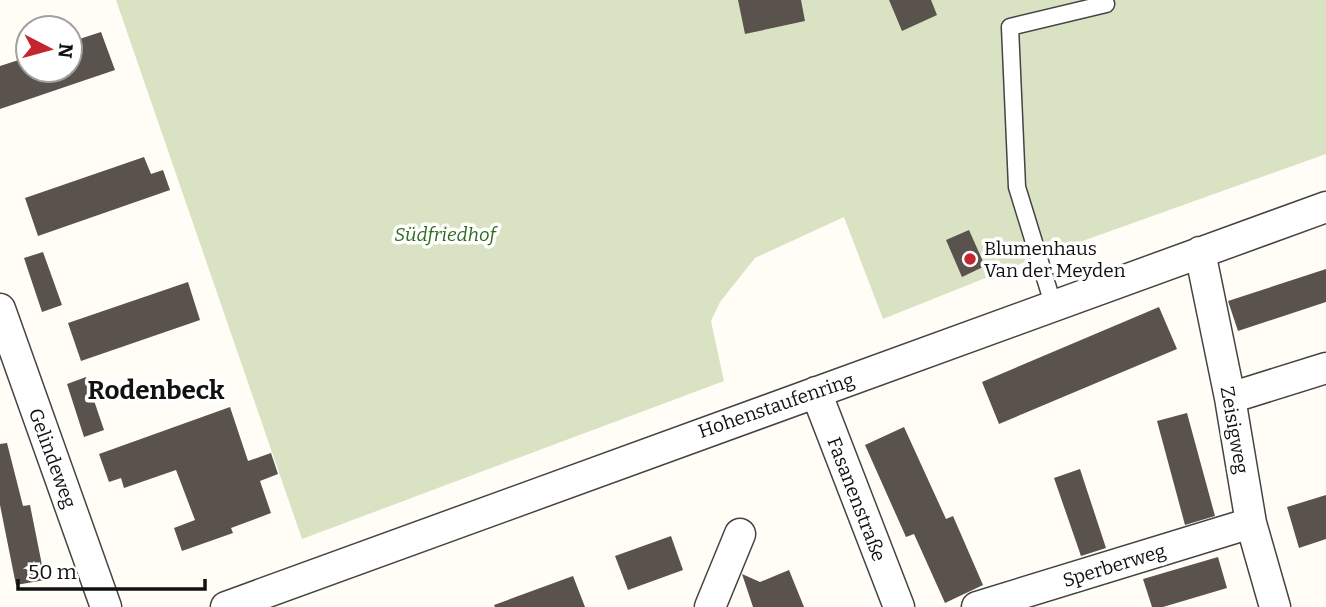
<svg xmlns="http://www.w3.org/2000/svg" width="1326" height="607" font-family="Bitter,serif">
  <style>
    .cemetery { fill: #d9e3c4 }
    .building { fill: #5a524d }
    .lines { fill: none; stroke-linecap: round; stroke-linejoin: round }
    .lane-casing { stroke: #444; stroke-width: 19 }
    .street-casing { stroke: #444; stroke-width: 33 }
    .lane { stroke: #fff; stroke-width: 16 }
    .street { stroke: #fff; stroke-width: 30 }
    .poi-dot { fill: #c4262e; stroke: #fff; stroke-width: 2.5 }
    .labels { text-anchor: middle; stroke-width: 7; stroke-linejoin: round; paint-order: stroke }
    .park-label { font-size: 19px; font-style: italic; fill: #2f6b1f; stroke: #fff }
    .poi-label { font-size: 19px; fill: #111; stroke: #fff; text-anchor: start }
    .street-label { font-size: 19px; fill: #111; stroke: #fff }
    .district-label { font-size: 26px; font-weight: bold; fill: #111; stroke: #fff }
  </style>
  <rect width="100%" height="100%" fill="#fffdf5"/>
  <path class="cemetery" d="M116,0h1210v154l-288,103 -155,62 -39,-102 -89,41 -35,44 -9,19 13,60 -422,158z"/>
  <path class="building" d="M738,0h63l4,21 -60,13z
    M889,0h42l6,15 -35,16z
    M101,32l14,38 -115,39v-43l28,-9v13h42v-28z
    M144,157l7,17 12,-4 7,20 -132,46 -13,-38z
    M969,230l16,36 -23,11 -16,-37z
    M43,252l19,53 -20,7 -18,-54z
    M1326,269v33l-88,29 -10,-30z
    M188,282l12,38 -119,41 -13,-38z
    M1159,307l18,42 -178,75 -17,-42z
    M86,377l18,53 -20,7 -17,-53z
    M230,407l18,54 23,-8 7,21 -18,7 11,32 -40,15 2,5 -51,18 -8,-23 21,-8 -19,-50 -52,18 -3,-10 -12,4 -10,-28z
    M1187,413l28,103 -30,9 -28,-104z
    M904,427l42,92 7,-3 30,69 -38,18 -31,-69 -8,3 -41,-92z
    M7,443l16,63 7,-1 15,75 -29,5 -16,-80v-61z
    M1080,469l26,79 -25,8 -27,-78z
    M1326,495v44l-27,9 -12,-41z
    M671,536l12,34 -55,20 -13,-34z
    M1218,557l9,31 -64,19h-11l-9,-28z
    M789,570l15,37h-51l-11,-33 18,8z
    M573,576l12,31h-90l-1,-2z"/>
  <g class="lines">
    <g class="lane-casing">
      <path id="lane" d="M1053,304l-36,-117 -7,-160 96,-23"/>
    </g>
    <g class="street-casing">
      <path id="street" d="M1200,252l30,146 21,125 24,84
        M0,309l106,298
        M816,392l83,215
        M1230,398l96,-30
        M226,607c366,-136 733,-269 1100,-400
        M710,607l30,-73
        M977,607l274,-84"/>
    </g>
    <use href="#lane" class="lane"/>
    <use href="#street" class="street"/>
  </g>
  <circle class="poi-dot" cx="970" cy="259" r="7"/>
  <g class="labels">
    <g class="park-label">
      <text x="445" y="241">Südfriedhof</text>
    </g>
    <g class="poi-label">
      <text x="984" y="255">Blumenhaus<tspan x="984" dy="22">Van der Meyden</tspan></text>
    </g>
    <g class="street-label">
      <text transform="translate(776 405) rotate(-19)" y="7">Hohenstaufenring</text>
      <text transform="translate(1235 430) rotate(80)" y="7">Zeisigweg</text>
      <text transform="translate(53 458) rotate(70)" y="7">Gelindeweg</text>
      <text transform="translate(857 499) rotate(69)" y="7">Fasanenstraße</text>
      <text transform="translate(1114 565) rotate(-17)" y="7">Sperberweg</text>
    </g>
    <g class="district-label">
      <text x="156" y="399">Rodenbeck</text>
    </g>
  </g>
  <g transform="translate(49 49) rotate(96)"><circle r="33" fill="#ffffff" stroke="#a0a0a0" stroke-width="2"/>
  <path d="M0-5L12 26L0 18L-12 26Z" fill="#c4262e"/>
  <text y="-10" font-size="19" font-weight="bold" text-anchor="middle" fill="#111111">N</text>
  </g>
  <path d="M18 579v10h187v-10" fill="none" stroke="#111111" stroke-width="3.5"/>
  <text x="28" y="579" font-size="21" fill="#111111" stroke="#ffffff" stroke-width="5" paint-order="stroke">50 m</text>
</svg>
